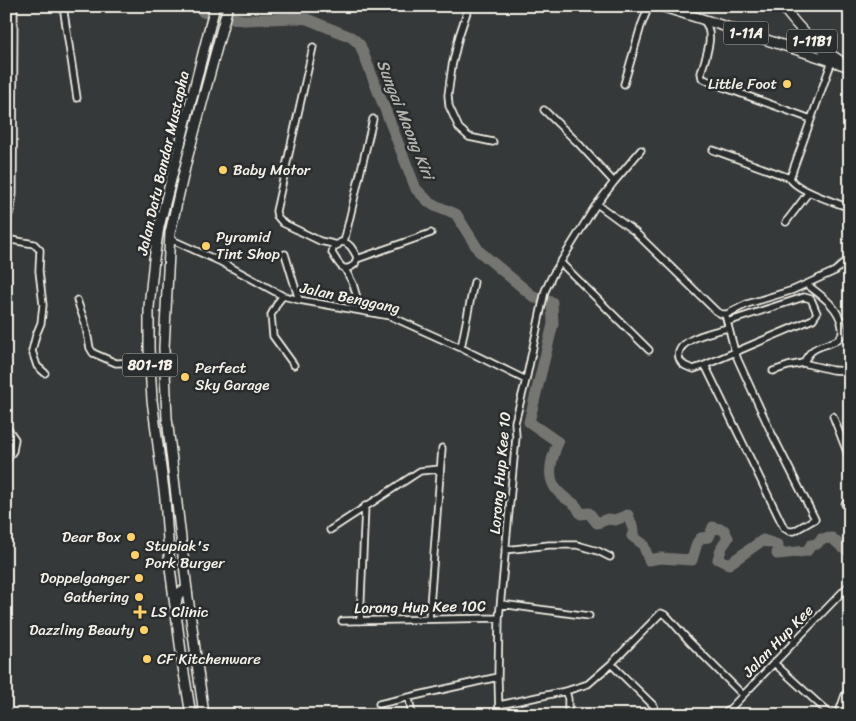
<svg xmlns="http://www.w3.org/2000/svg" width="856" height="721" font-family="Sriracha,sans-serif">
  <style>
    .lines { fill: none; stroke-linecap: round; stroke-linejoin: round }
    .river { stroke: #757572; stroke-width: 11 }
    .minor-casing { stroke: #f4f1e8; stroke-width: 9 }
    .primary-casing { stroke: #f4f1e8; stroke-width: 12 }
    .trunk-casing { stroke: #f4f1e8; stroke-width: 12 }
    .minor { stroke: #2a2d2e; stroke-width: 5.5 }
    .primary { stroke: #2a2d2e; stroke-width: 9 }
    .trunk { stroke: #2a2d2e; stroke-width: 9 }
    .poi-dot { fill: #ffd166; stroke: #2a2d2e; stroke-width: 2 }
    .labels { text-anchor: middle; stroke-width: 5; stroke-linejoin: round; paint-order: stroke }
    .shield { fill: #2a2d2e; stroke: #b7b6b0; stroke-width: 1 }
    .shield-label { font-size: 14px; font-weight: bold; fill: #f4f1e8 }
    .poi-label { font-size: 15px; fill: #f4f1e8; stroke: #2a2d2e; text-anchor: start }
    .street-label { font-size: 15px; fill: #f4f1e8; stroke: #2a2d2e }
    .water-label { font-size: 16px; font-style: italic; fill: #b4b3ad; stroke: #2a2d2e }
  </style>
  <rect width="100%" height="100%" fill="#363939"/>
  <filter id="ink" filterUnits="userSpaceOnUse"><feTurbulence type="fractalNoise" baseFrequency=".02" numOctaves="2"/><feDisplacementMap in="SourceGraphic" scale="10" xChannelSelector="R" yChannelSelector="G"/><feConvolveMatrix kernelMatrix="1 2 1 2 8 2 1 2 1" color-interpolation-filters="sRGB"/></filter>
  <g filter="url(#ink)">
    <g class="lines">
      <path class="river" d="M199,6l4,6 40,8 53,-2 11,1 44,18 5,4 4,4 56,144 14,14 26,11 23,37 56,47 17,4 1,22 -24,98 29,20c-8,20 -14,40 6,55 3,3 7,4 10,7 3,2 5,7 7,10l8,-1 8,10 11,-4 7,1 13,-5 6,16 -2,5 11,8 6,16 11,-2 32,2 5,-17 4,-5 8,-1 4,-10 11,3 4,8 -6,9 -4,12 11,5 34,-24 15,5 -1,9 30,-3 4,-6 6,-1 4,-5 11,-1 11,10 7,4"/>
      <g class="minor-casing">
        <path id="minor" d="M63,6l14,92
          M469,6l-10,30 -7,30 -4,29 1,11 10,22 10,9 24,5
          M6,7l3,-1
          M704,21c12,14 1,37 -3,52l1,5 10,5 99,36
          M313,47l-37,164 1,5 6,7 37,18 18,4
          M624,84l17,-58 8,-20
          M544,110l34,33 36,39 -17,22
          M713,150l77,28
          M790,178l42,-117
          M790,178c5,12 47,25 60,30
          M614,182l27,-32
          M786,222l23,-30
          M6,224l5,-16 2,-14 1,-188
          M6,239l28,5 6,6 -1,21 4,34 -2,18 -5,12 -4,16 5,15 8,7
          M170,239l51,23 62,34 16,4 91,16 71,32 65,32
          M341,242c9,0 12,8 16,15l-2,7c-13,11 -16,-1 -23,-11l1,-5z
          M344,242l29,-123
          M285,254l14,46
          M357,259l74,-26
          M560,262l89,88
          M345,269l8,15 8,27
          M283,296l-5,6 -7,13 2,21 21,29
          M77,300l8,23 5,25 3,5 23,10 34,-1
          M727,322l77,-25 7,2 6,14 -4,6 -59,25 -49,21 -11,4c-7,-2 -13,-4 -15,-11 -5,-19 37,-27 49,-30
          M461,348l13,-66
          M803,363l29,7 18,1
          M705,365l79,163 5,3h5l21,-12 -45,-89 -32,-70 -3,-8 -10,-38
          M773,371l15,-5 15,-3c3,-4 5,-9 9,-12 7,-6 17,-6 25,-11 5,-3 6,-8 5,-13 -2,-19 -21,-32 -36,-43
          M833,416l17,44
          M6,426l9,13 -2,12 -7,10
          M845,504l5,4
          M330,530l90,-59 20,-2
          M505,550l44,-5h28l21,6 12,6
          M501,604l88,12
          M429,619l13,-171
          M342,621l157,-3
          M360,621l5,-115
          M774,663l57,52
          M611,664l43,42
          M566,691l2,8v16
          M409,698l3,17
          M379,704l119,-27
          M499,705l67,-14 22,-7 23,-20 50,-51 6,3 22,25 54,54
          M499,715l-1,-38 1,-59 17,-181 -1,-15 11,-42 19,-89 7,-15 42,-68 3,-4 38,28 81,79 5,3h6l20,-10 46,-14 42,-19 15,-13
          M724,715l126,-131
          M838,715l7,-20 5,-7"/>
      </g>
      <g class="primary-casing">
        <path id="primary" d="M176,606c1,-9 1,-15 11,-16"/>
      </g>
      <g class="trunk-casing">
        <path id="trunk" d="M660,6l42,13 148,48
          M782,6c18,24 32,38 57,54
          M191,715l-8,-48 -13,-99 -5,-70 -13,-98 -3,-52v-41l5,-48 5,-32 56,-221
          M204,715l-17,-125 -20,-172 -3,-70 6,-115 17,-74 41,-153"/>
      </g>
      <use href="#minor" class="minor"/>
      <use href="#primary" class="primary"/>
      <use href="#trunk" class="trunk"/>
    </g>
  </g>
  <g class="poi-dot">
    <circle cx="787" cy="84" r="5"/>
    <circle cx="223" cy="170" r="5"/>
    <circle cx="206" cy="246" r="5"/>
    <circle cx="185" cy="377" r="5"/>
    <circle cx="131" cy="537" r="5"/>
    <circle cx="135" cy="555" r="5"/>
    <circle cx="139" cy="578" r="5"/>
    <circle cx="139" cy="597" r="5"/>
    <path d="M137.5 604.5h5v5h5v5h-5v5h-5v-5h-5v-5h5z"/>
    <circle cx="144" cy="630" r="5"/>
    <circle cx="147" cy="659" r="5"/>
  </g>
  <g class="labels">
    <g class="shield">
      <rect x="723.5" y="21.5" width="45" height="23" rx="4"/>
      <rect x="787" y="29.5" width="50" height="23" rx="4"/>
      <rect x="122.5" y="353.5" width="55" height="23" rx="4"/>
    </g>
    <g class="shield-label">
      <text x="746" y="38">1-11A</text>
      <text x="812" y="46">1-11B1</text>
      <text x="150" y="370">801-1B</text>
    </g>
    <g class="poi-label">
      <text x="777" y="89" text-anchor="end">Little Foot</text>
      <text x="233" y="175">Baby Motor</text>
      <text x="216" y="242">Pyramid<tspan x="216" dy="17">Tint Shop</tspan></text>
      <text x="195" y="373">Perfect<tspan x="195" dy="17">Sky Garage</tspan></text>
      <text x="121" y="542" text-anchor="end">Dear Box</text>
      <text x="145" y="551">Stupiak's<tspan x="145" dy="17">Pork Burger</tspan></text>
      <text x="129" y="583" text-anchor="end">Doppelganger</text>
      <text x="129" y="602" text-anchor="end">Gathering</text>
      <text x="151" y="617">LS Clinic</text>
      <text x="134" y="635" text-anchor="end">Dazzling Beauty</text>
      <text x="157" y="664">CF Kitchenware</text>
    </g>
    <g class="street-label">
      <text transform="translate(163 163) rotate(-77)" y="5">Jalan Datu Bandar Mustapha</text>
      <text transform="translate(350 298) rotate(12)" y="5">Jalan Benggang</text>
      <text transform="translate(500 473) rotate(-85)" y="5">Lorong Hup Kee 10</text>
      <text transform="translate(420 607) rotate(-1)" y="5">Lorong Hup Kee 10C</text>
      <text transform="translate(778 641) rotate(-46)" y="5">Jalan Hup Kee</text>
    </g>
    <g class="water-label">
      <text transform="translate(406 119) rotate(68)" y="6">Sungai Maong Kiri</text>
    </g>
  </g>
  <rect width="856" height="721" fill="none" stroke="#2a2d2e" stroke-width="25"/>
  <rect x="12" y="12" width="831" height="696" fill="none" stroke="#f4f1e8" stroke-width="2" filter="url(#ink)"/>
</svg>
